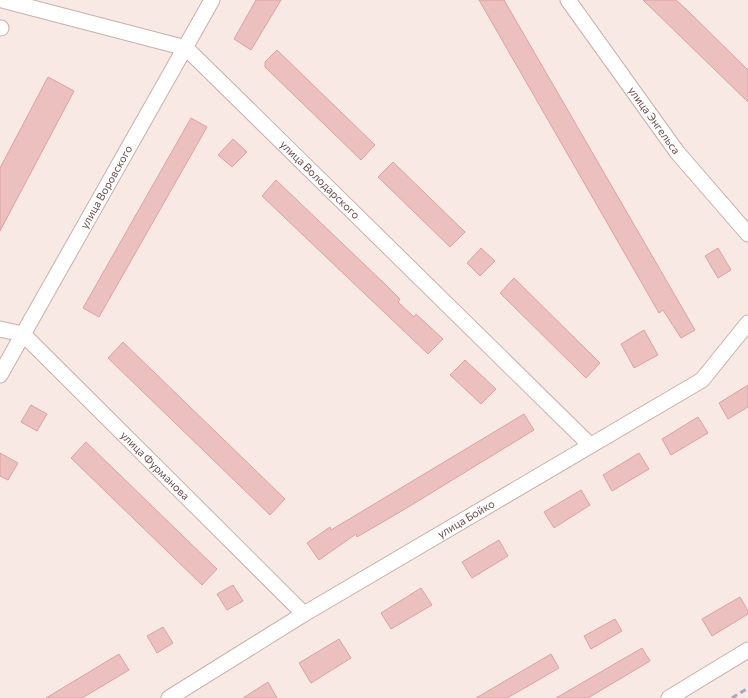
<svg xmlns="http://www.w3.org/2000/svg" width="748" height="698" font-family="Commissioner,sans-serif">
  <style>
    .building { fill: #ebc0bf; stroke: #dba2a2 }
    .lines { fill: none; stroke-linecap: round; stroke-linejoin: round }
    .minor-casing { stroke: #c8afad; stroke-width: 17 }
    .minor { stroke: #fff; stroke-width: 15 }
    .rail { stroke: #a9a5c0; stroke-width: 3; stroke-dasharray: 6 4; stroke-linecap: butt }
    .labels { text-anchor: middle; stroke-width: 3.5; stroke-linejoin: round; paint-order: stroke }
    .street-label { font-size: 11px; fill: #6e4d4e; stroke: #fceeea }
  </style>
  <rect width="100%" height="100%" fill="#f9e9e4"/>
  <path class="building" d="M256,0h25l-30,50 -17,-11z
    M479,0h25l191,330 -14,8 -18,-28 -4,3z
    M643,0h33l10,9 62,61v32z
    M277,50l98,95 -14,15 -96,-93v-5z
    M48,77l26,14 -74,140v-63z
    M191,118l16,9 -108,190 -16,-9z
    M233,139l14,13 -15,15 -14,-12z
    M393,162l72,70 -15,15 -72,-70z
    M276,180l112,107 12,12 -2,3 16,15 2,-3 27,25 -15,15 -166,-158z
    M481,248l14,13 -15,15 -13,-13z
    M718,248l13,22 -13,8 -13,-22z
    M514,278l86,85 -14,15 -86,-85z
    M644,330l14,25 -24,13 -13,-24z
    M123,342l162,157 -15,16 -162,-157z
    M465,360l31,29 -15,15 -31,-29z
    M748,385v22l-20,12 -9,-16z
    M31,405l16,9 -10,17 -16,-9z
    M524,414l10,16 -129,79 -48,28 -1,-3 -37,26 -12,-17 23,-16 1,3z
    M698,417l10,16 -37,22 -9,-16z
    M86,442l131,127 -15,16 -131,-127z
    M0,453l18,10 -10,17 -8,-4z
    M639,453l10,16 -37,22 -9,-16z
    M581,490l9,15 -36,23 -10,-16z
    M499,540l9,16 -36,22 -10,-16z
    M233,585l10,16 -16,9 -10,-16z
    M421,588l11,17 -41,24 -10,-16z
    M740,597l8,14v3l-36,22 -10,-17z
    M615,619l7,12 -31,18 -7,-13z
    M163,627l10,16 -16,10 -10,-17z
    M339,639l12,19 -40,25 -12,-20z
    M642,648l8,13 -62,37h-32z
    M119,654l10,16 -25,15 -22,13h-36z
    M551,654l8,14 -36,21 -16,9h-31z
    M268,682l9,16h-34z"/>
  <g class="lines">
    <g class="minor-casing">
      <g id="minor">
        <path id="s1" d="M2,0l184,48 404,397"/>
        <path id="s2" d="M568,0l109,152 71,82"/>
        <path d="M0,28h1"/>
        <path id="s3" d="M0,329l23,5 281,280"/>
        <path id="s4" d="M0,375l212,-375"/>
        <path id="s5" d="M169,698l135,-84 398,-234 46,-57"/>
        <path d="M669,698l79,-48"/>
      </g>
    </g>
    <use href="#minor" class="minor"/>
    <path class="rail" d="M732,698l16,-10"/>
  </g>
  <g class="labels">
    <g class="street-label">
      <text dy="4" stroke="none"><textPath href="#s2" startOffset="148">улица Энгельса</textPath></text>
      <text dy="4" stroke="none"><textPath href="#s1" startOffset="378">улица Володарского</textPath></text>
      <text dy="4" stroke="none"><textPath href="#s4" startOffset="216">улица Воровского</textPath></text>
      <text dy="4" stroke="none"><textPath href="#s3" startOffset="210">улица Фурманова</textPath></text>
      <text dy="4" stroke="none"><textPath href="#s5" startOffset="347">улица Бойко</textPath></text>
    </g>
  </g>
</svg>
